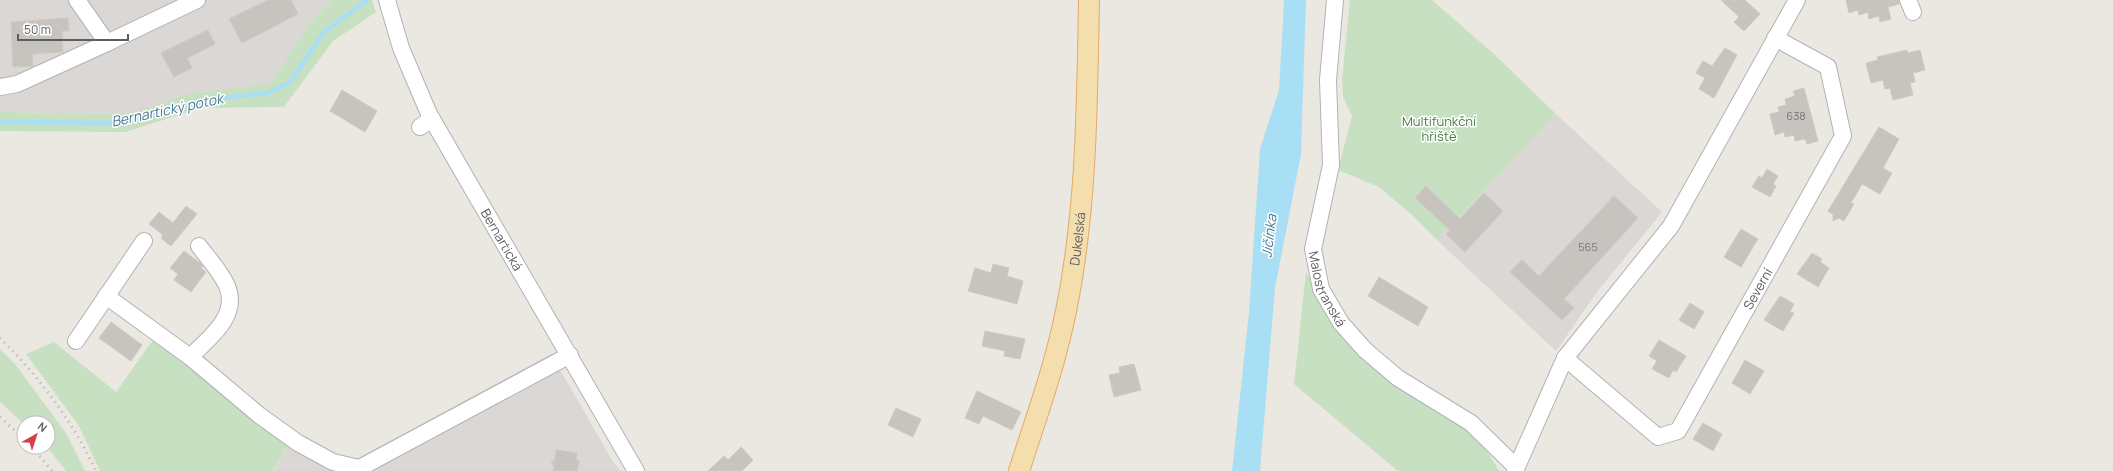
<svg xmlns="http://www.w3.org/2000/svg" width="2113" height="471" font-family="Manrope,sans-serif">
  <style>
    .industrial { fill: #dad7d4 }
    .green { fill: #c6e0c1; fill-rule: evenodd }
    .water { fill: #a9dff4 }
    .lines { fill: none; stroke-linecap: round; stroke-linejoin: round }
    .stream { stroke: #a9dff4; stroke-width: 4.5 }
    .building { fill: #c7c3bf; stroke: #cfc9c1 }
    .minor-casing { stroke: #afb3b6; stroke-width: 18 }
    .major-casing { stroke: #e0ab66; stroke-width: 22 }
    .minor { stroke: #fff; stroke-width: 16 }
    .major { stroke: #f5dead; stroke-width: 20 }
    .rail { stroke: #b0b1b1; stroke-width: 3; stroke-dasharray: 1 5; stroke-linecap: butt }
    .labels { text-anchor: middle; stroke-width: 3; stroke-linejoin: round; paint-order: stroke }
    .number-label { font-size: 11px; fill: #757778 }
    .park-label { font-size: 13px; fill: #447d3e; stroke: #fff }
    .street-label { font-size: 13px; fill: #5a5e61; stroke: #fff }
    .water-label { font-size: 14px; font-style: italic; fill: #437793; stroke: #fff }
  </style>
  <rect width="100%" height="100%" fill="#ebe8e2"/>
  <path class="industrial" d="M0,0h332l-21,21 -41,63 -81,9 -41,15 -25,6 -123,-2z
    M1556,114l106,98 -65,80 -41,59 -119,-111z
    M551,354l61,106 9,11h-347l15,-28 45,28z"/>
  <path class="green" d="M332,0h40l4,12 -43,29 -49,66 -83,1 -76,24 -125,-1v-19l123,2 25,-6 41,-15 81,-9 41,-63z
    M1350,0h82l62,54 62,60 -119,126 -26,-26 -32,-27 -41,-17 14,-54 -9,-19 -1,-17zM1426,186l22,21 -10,12 -23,-21z
    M1306,272l32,54 143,115 18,30h-101l-104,-87z
    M153,340l136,103 -16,28h-173l-21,-45 -53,-72 28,-12 62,50z
    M0,349l15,15 51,69 19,38h-19l-19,-24 1,-24 -24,1 -24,-22z"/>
  <path class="water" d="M1284,0h22l-5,154 -26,134 -15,183h-28l17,-159 11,-163 19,-59z"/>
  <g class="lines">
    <path class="stream" d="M0,122l118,1 92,-24 58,-6 22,-11 34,-50 43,-32"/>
  </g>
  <path class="building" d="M268,0h23l7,14 -56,29 -13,-24z
    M1721,0h24l15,14 -16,17 -10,-9 5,-5z
    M1846,0h52l1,4 -11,3 3,12 -11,3 -1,-6 -10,3 -1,-7 -9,3 -1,-5 -9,3z
    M68,18l1,13h-7l1,21 -31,2 1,12 -20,1 -2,-45z
    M208,30l7,14 -28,14 5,10 -18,9 -13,-24z
    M1725,48l12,7 -23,43 -15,-9 6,-11 -9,-5 7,-12 9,5z
    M1907,50l1,3 12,-3 5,20 -12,3 2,9 -5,1 3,12 -20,5 -3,-12 -5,1 -2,-9 -12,3 -5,-20 12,-3 -1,-3z
    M1804,88l14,53 -11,3 -2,-5 -10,2 -1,-6 -9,2 -1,-5 -9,3 -5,-21 9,-2 -1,-5 8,-2 -1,-6 10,-3 -2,-5z
    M342,90l35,21 -12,21 -35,-21z
    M1879,127l20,12 -16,29 9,5 -12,21 -18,-10 -11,19 3,1 -10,17 -5,-3 -6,3v-7l-5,-3z
    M1767,169l11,7 -5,8 3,2 -6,11 -18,-10 7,-11 3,2z
    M1426,186l34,33 24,-26 19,18 -38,41 -19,-18 4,-4 -35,-32z
    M1614,196l24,22 -74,81 10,9 -12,12 -52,-48 12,-12 17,16z
    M186,206l11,8 -26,32 -10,-8 2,-3 -14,-11 10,-12 14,11z
    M1741,229l17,10 -17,28 -17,-10z
    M184,251l16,12 3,3 -2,2 5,4 -15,20 -17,-12 4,-6 -8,-6z
    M1812,253l10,6 -2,3 9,6 -11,19 -21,-13z
    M993,264l16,4 -2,8 16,5 -6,23 -49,-13 7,-23 16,5z
    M1379,277l49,30 -10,19 -50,-30z
    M1780,296l14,8 -4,8 4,1 -11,18 -19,-11z
    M1690,303l14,9 -10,17 -15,-9z
    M111,322l31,23 -11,16 -32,-23z
    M985,331l40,8 -5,20 -16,-3 1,-5 -23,-5z
    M1659,340l27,16 -10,16 -3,-2 -4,8 -17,-9 5,-8 -8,-5z
    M1745,360l19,11 -14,23 -18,-11z
    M1134,364l7,26 -27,7 -5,-22 11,-2 -1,-6z
    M977,391l44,21 -9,18 -29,-14 -4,8 -14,-6z
    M896,408l25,11 -8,18 -25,-12z
    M1703,423l19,11 -9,17 -20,-12z
    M741,447l12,13 -11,11h-34l16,-15 4,4z
    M556,450l21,3 -1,7 3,1 -2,10h-24l1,-5 -3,-4 4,-2z"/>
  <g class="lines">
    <g class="minor-casing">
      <g id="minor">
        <path d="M77,0l30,43 90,-43"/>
        <path id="s1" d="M387,0l14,48 28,66 207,357"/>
        <path id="s2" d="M1335,0l-7,80 3,85 -18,84 8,40 20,34 24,27 33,28 73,45 45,44"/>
        <path d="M1908,0l5,12"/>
        <path d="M0,87l17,-3 90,-41"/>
        <path d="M420,127l12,-8"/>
        <path d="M106,296l84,61 69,58 39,28 35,19 26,6"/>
        <path d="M76,341l68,-100"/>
        <path d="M190,357c18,-18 50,-41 37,-71 -6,-14 -19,-28 -28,-40"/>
        <path id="s3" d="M1565,358l93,79 20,-6 165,-295 -15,-69 -53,-29"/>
        <path d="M354,471l216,-116"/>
        <path d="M1515,471l50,-113 106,-132 126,-226"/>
      </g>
    </g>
    <g class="major-casing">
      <g id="major">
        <path id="s4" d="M1019,471c17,-53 36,-105 47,-160 21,-103 21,-207 23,-311"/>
      </g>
    </g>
    <use href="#minor" class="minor"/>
    <use href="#major" class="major"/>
    <path class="rail" d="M0,338c39,38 73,84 96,133
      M0,417l24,22
      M32,447l20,24"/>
  </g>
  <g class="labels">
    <g class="number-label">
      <text x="1796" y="120">638</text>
      <text x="1588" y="251">565</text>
    </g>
    <g class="park-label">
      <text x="1439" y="126">Multifunkční<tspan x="1439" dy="15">hřiště</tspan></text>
    </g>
    <g class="street-label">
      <text dy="5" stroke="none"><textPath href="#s4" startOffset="240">Dukelská</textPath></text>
      <text dy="5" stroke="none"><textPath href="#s1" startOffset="267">Bernartická</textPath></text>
      <text dy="5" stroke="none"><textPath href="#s2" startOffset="294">Malostranská</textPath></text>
      <text dy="5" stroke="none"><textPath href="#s3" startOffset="306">Severní</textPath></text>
    </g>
    <g class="water-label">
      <text transform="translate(167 110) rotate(-12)" y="5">Bernartický potok</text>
      <text transform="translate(1269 236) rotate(-83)" y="5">Jičínka</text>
    </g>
  </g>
  <g transform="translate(36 435) rotate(39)"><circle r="19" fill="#ffffff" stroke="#bdbfc0"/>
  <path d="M0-3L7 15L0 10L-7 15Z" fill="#d43f4a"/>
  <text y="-6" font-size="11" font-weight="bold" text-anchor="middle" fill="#5a5e61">N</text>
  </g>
  <path d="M18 34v6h110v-6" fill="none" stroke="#5a5e61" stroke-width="2"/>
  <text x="24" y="34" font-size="12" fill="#5a5e61" stroke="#ffffff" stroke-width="3" paint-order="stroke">50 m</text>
</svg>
